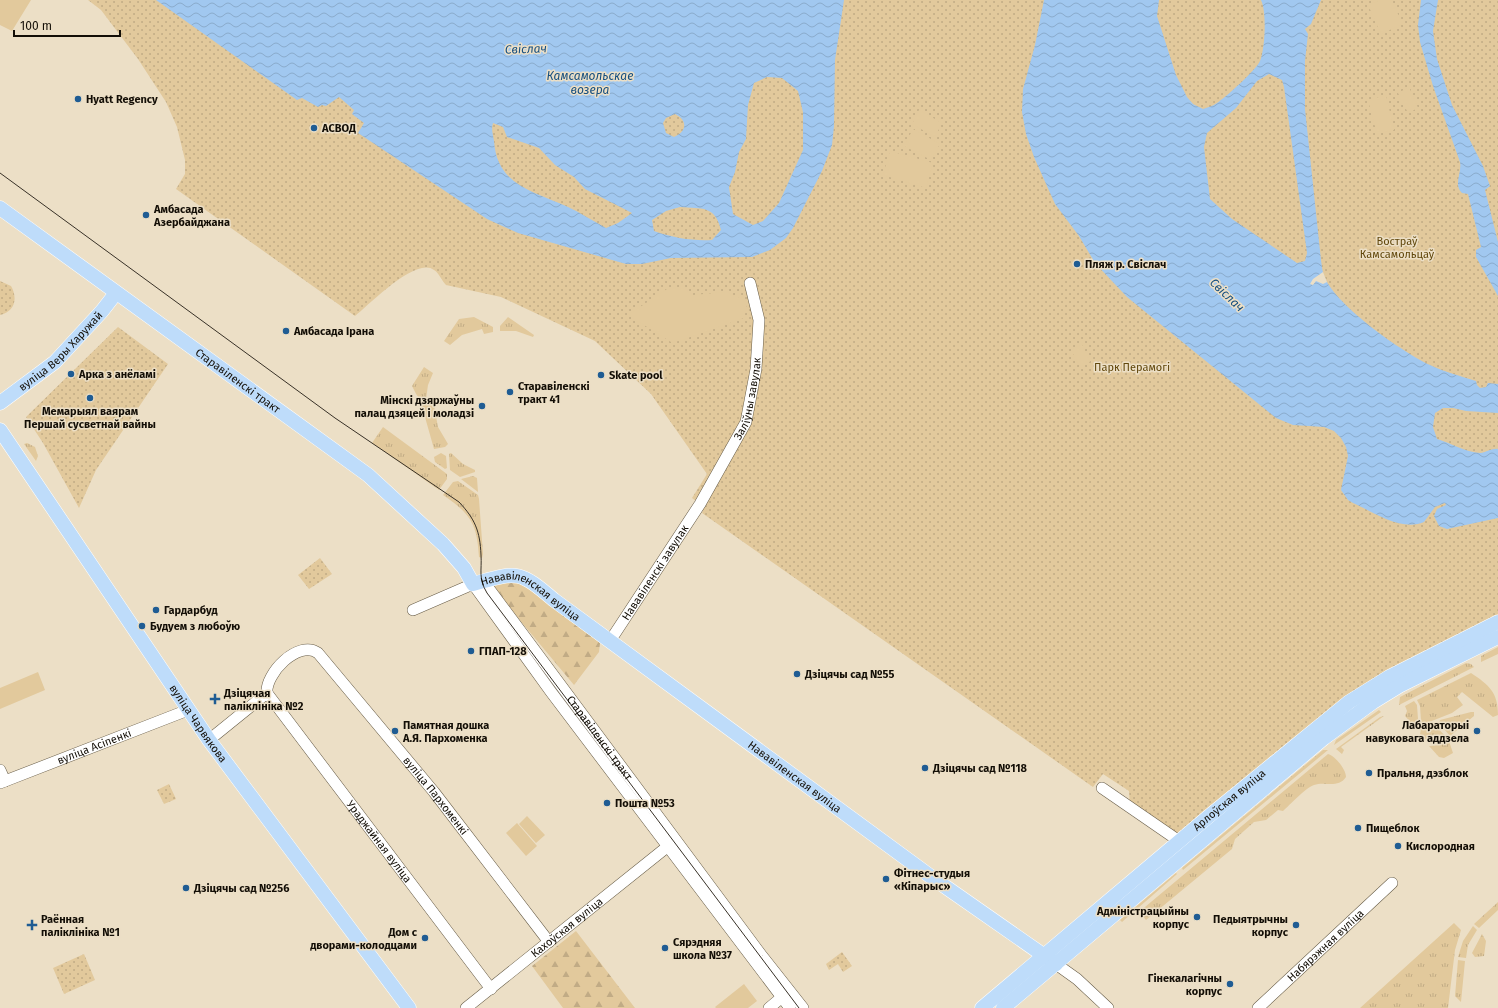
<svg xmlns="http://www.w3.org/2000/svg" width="1498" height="1008" font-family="'Fira Sans',sans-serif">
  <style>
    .grass { fill: url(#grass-tufts) }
    .forest { fill: url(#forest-firs) }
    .park { fill: url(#park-dots) }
    .garden { fill: #e2c99c }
    .water { fill: url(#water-waves); fill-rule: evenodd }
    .pier { fill: #ecdfc6 }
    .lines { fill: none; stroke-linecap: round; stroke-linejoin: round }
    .minor-casing { stroke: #665b46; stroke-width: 12 }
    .major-casing { stroke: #fff; stroke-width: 15 }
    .minor { stroke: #fff; stroke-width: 11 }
    .major { stroke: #bedcfa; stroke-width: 14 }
    .tram { stroke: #383127; stroke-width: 1 }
    .poi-dot { fill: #1f5c93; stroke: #ecdfc6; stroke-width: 1.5 }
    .labels { text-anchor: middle; stroke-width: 3; stroke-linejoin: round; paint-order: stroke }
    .poi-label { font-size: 11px; font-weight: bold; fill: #130e06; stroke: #ecdfc6; text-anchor: start }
    .park-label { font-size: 11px; fill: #61470b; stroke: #ecdfc6 }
    .street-label { font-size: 11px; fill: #130e06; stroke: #ecdfc6 }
    .water-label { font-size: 12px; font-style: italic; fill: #154e7f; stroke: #ecdfc6 }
  </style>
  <defs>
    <pattern id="grass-tufts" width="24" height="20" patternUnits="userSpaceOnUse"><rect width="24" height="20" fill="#e2c99c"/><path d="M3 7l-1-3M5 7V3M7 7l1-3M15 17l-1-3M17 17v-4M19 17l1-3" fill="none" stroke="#c1ab85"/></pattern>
    <pattern id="forest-firs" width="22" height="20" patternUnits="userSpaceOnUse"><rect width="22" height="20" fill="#e2c99c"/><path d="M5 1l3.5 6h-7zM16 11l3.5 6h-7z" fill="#c1ab85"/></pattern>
    <pattern id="park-dots" width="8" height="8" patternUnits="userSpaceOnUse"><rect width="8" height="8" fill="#e2c99c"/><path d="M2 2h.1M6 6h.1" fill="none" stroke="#c1ab85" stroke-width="1.8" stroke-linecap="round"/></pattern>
    <pattern id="water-waves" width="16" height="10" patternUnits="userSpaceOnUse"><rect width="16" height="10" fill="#a1c8f0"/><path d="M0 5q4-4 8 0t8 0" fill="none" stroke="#8aabcc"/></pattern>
  </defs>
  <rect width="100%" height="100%" fill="#ecdfc6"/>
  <path class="grass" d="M474,317l19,10v5l-9,2 -2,-5 -20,6 -12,10 -6,-4 15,-22z
    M508,317l26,18 -1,2 -17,-6h-16v-5z
    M424,367l9,6 -5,12 -2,14c-9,1 -10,-6 -14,-13z
    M421,403l13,3 4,21 10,17 -3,3 -11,2z
    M383,427l64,47v5l-8,11 -67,-47z
    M27,443l8,4 3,9 -2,5 -12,-17z
    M441,453l5,3 1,12 -2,1 -10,-7 -1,-5z
    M451,453l12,11 12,6v2l-15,5 -10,-7 -1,-16z
    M473,476l4,2 1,14 -17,-13z
    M458,481l20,14 1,4 4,55 -1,4 -3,-1c-2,-33 -8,-43 -36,-62l10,-13z
    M1498,647v7l-17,8v-6z
    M1466,663l5,1 3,3 -75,38 1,-8z
    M1471,673c18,12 27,19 27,42l-5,2 -31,-25 -5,5 6,8 -11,8 -38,15 7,-7 -1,-15 -3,-6z
    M1414,701l3,4 1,14 -5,6 -8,-9 2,-5 -2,-5z
    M1379,710l2,2 -47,33 2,-5z
    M1471,712h3v4l-24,20 -11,-13 1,-3z
    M1384,716l-43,31 3,3 -2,4 -6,-5 44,-32z
    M1434,724l14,15c-10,9 -20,4 -28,-5l1,-5z
    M1449,741l4,12 -9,5 -5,-1 -10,-11 12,-1z
    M1323,750h5l-145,120 -1,-2z
    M1328,754c7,2 18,15 18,23 -8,12 -21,4 -32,8 -9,3 -24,20 -31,26l-5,-1 -12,10 -12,2 -19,17 -3,10 -86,71 -7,-8z
    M1176,873l1,1 -55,48 -2,-2z
    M1498,902v8l-19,18 -5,-4z
    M1454,923l7,7 -6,20 -7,58h-88z
    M1473,926l4,4 -9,15 -2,13 -8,-1 5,-16z
    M1482,934l4,7 -2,15 -9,1 -3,-4z
    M1458,960l7,1 -4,41 -6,-6z"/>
  <path class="forest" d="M507,581l16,2 77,60 -1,9 -25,33 -76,-91 -4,-9z
    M576,931l59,77h-72l-31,-42z"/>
  <path class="park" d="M88,0h1410v618l-88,44 -235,176 -45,-31 -1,-16 -26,-17 -10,13 -391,-274 1,-2 -3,-7 -8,-6 15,-24 -56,-80 -56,-53 -94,-44 -55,-12c-4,-4 -7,-12 -12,-15 -18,-14 -65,35 -79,46l-179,-127 9,-15v-14l-8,-33 -11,-25 -28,-43 -37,-49z
    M0,281l11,5c7,12 4,26 -11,29z
    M118,327l50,37 -72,106 -17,38 -36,-65 -17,-26z
    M320,558l12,16 -23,15 -11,-14z
    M169,784l7,15 -12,5 -7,-14z
    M842,952l10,14 -9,6 -5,-8 -9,6 -3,-6z
    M84,954l11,26 -31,14 -11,-26z"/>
  <path class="garden" d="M0,0h31l-19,31 -12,-6z
    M1380,0h11l12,24 -22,10 -13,-29z
    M1409,87l9,21 -10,5 -10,-20z
    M1386,95l8,35 -17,4 -9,-34z
    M919,110l23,13 -7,14 -23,-13z
    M913,129l27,15 -9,16 -27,-14z
    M890,151l43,12 -7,25 -43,-13z
    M667,289h18l8,6 33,-3 22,9 -4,17 -65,23 -8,1 -43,-27z
    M1082,344l8,18 -10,5 -9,-17z
    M38,672l7,18 -45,19v-21z
    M527,816l18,19 -9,8 -17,-19z
    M517,823l20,23 -11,10 -20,-23z
    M744,984l13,17 -9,7h-32l-1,-1z"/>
  <path class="water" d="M156,0h688l-9,60 -1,66 -2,19 -10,26 -29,57 -7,10 -16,12 -18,7 -81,1 -29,6h-16l-108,-31 -31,-14 -129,-86 6,-10 -12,-9 2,-4 -15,-13 -13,9 -4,-1 -4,2 -16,-9 -5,2zM767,77l15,1 16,13 5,21v38l-24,53 -16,18 -10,4 -20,-11 -4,-27 6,-15 4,-20 7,-13 2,-34 6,-22zM675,114c13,6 12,18 -1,23l-8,-4 -3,-10 3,-5zM493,123l10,4 4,10 32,11 16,17 19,12 11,12 47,24 -14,10 -12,5c-13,-7 -25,-15 -38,-21 -34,-16 -71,-21 -74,-66 -1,-6 -3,-12 -1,-18zM680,207c22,2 35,-2 41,23l-9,10c-20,1 -38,-2 -58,-9l-2,-11 14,-9z
    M1044,0h115l-2,16 19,59 11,22 6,7 10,5c5,-2 10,-3 14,-6 9,-6 39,-33 43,-42 5,-12 7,-49 1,-61h60l-10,24 -6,5 3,5 -3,27v48l16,151c1,6 1,12 4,18 12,28 77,74 105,87 14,7 31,11 46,16l1,4 3,3 6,-1 2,-4 10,1v29l-32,-2 -13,-3h-10l-8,5 -2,14 4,12c14,4 28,13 43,14 6,0 11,-5 18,-4v69l-51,11 -8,-3 -5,-10 3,-7 9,-4 -1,-2 -10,4 -11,15c-22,10 -51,-10 -71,-19l-5,-3 -7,-10 7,-34 -2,-9 -5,-9 -7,-7 -10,-4 -31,-2 -17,-7 -149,-121 -32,-34 -16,-27 -24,-32 -21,-47 -8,-23 -4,-22 1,-23 12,-44zM1269,74l13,6 2,7 23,166 -2,8 -8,2 -65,-44 -22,-20 -6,-52 3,-14 29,-25 21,-27z
    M1421,0h17l-5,31 4,28 15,46 31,61 7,20 -5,4 13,52v54l-22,-39v-7l5,-3 -13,-53 -6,-1c-9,-9 0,-19 -2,-31l-27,-76 -13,-44 -2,-17z"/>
  <path class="pier" d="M1323,272l4,10 -4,2 -7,-3 -3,4 -3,-1 3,-5z"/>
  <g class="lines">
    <g class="minor-casing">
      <g id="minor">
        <path id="s1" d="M484,582l278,374 41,52"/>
        <path d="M413,610l60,-26 78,108 239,316"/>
        <path id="s2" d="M610,641l90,-137 46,-82 10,-53 3,-49 -9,-37"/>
        <path id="s3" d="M267,693c-2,-19 31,-54 51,-40l116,139 115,150"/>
        <path id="s4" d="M267,693l224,296"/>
        <path d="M209,740l58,-47"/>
        <path d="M0,770l5,11"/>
        <path id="s5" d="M0,783l188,-73"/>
        <path d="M1102,788l77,53"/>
        <path d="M1056,964l21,15 31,29"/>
        <path id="s6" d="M466,1008l206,-165"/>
        <path d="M769,1008l18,-15"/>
        <path id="s7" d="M1258,1008l134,-125"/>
      </g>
    </g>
    <g class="major-casing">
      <g id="major">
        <path id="s8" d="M0,208l368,267 75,69 21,24 9,16c44,-12 45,-15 81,16l376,276 126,88"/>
        <path id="s9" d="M0,403l55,-41 47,-51 14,-18"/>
        <path id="s10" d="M0,430l209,310 200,268"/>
        <path id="s11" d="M982,1008l226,-191 141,-115 40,-25 109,-55"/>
        <path d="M1003,1008l321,-270 49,-36 26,-16 99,-49"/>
      </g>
    </g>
    <use href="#minor" class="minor"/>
    <use href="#major" class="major"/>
    <path class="tram" d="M0,173l335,245 124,84c16,17 21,29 22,53 1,16 -3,23 6,38l312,415"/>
  </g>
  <g class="poi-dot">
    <circle cx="78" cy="99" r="4"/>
    <circle cx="314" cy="128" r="4"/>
    <circle cx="146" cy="215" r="4"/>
    <circle cx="1077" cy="264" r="4"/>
    <circle cx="286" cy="331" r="4"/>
    <circle cx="71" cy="374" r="4"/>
    <circle cx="601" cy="375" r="4"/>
    <circle cx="510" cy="392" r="4"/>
    <circle cx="90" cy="398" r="4"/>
    <circle cx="482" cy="406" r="4"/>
    <circle cx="156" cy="610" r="4"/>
    <circle cx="142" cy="626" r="4"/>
    <circle cx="471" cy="651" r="4"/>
    <circle cx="797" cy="674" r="4"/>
    <path d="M213 693h4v4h4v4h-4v4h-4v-4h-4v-4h4z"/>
    <circle cx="395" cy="731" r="4"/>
    <circle cx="1477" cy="731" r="4"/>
    <circle cx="925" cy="768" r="4"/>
    <circle cx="1369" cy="773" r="4"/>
    <circle cx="607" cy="803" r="4"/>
    <circle cx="1358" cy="828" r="4"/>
    <circle cx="1398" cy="846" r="4"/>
    <circle cx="886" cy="879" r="4"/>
    <circle cx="186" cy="888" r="4"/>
    <circle cx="1197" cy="917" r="4"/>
    <path d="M30 919h4v4h4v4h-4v4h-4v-4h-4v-4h4z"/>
    <circle cx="1296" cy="925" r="4"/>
    <circle cx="425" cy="938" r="4"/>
    <circle cx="665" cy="948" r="4"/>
    <circle cx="1230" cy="984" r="4"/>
  </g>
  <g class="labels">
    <g class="poi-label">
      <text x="86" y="103">Hyatt Regency</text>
      <text x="322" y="132">АСВОД</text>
      <text x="154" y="213">Амбасада<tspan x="154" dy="13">Азербайджана</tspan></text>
      <text x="1085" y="268">Пляж р. Свіслач</text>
      <text x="294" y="335">Амбасада Ірана</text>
      <text x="79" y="378">Арка з анёламі</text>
      <text x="609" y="379">Skate pool</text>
      <text x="518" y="390">Старавіленскі<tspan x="518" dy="13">тракт 41</tspan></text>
      <text x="474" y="404" text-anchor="end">Мінскі дзяржаўны<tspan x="474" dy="13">палац дзяцей і моладзі</tspan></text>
      <text x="90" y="415" text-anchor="middle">Мемарыял ваярам<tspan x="90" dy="13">Першай сусветнай вайны</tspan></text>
      <text x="164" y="614">Гардарбуд</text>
      <text x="150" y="630">Будуем з любоўю</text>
      <text x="479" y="655">ГПАП-128</text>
      <text x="805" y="678">Дзіцячы сад №55</text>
      <text x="224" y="697">Дзіцячая<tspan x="224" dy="13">паліклініка №2</tspan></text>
      <text x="403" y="729">Памятная дошка<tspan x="403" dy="13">А.Я. Пархоменка</tspan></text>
      <text x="1469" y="729" text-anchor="end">Лабараторыі<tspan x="1469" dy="13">навуковага аддзела</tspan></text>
      <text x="933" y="772">Дзіцячы сад №118</text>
      <text x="1377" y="777">Пральня, дэзблок</text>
      <text x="615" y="807">Пошта №53</text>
      <text x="1366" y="832">Пищеблок</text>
      <text x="1406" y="850">Кислородная</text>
      <text x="894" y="877">Фітнес-студыя<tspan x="894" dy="13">«Кіпарыс»</tspan></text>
      <text x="194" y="892">Дзіцячы сад №256</text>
      <text x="1189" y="915" text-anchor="end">Адміністрацыйны<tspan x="1189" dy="13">корпус</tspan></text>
      <text x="41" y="923">Раённая<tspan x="41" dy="13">паліклініка №1</tspan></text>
      <text x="1288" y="923" text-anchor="end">Педыятрычны<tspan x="1288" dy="13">корпус</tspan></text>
      <text x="417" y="936" text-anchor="end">Дом с<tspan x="417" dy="13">дворами-колодцами</tspan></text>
      <text x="673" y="946">Сярэдняя<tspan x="673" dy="13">школа №37</tspan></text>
      <text x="1222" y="982" text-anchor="end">Гінекалагічны<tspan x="1222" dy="13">корпус</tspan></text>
    </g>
    <g class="park-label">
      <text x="1397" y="245">Востраў<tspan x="1397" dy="13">Камсамольцаў</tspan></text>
      <text x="1132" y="371">Парк Перамогі</text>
    </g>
    <g class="street-label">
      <text dy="4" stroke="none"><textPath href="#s9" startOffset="80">вуліца Веры Харужай</textPath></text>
      <text dy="4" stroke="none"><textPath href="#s8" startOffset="294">Старавіленскі тракт</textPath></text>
      <text dy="4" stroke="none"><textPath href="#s2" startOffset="281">Заліўны завулак</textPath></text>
      <text dy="4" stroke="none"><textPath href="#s2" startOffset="82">Нававіленскі завулак</textPath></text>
      <text dy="4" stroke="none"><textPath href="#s8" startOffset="671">Нававіленская вуліца</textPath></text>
      <text dy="4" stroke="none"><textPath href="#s10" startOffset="354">вуліца Чарвякова</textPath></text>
      <text dy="4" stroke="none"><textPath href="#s1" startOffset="194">Старавіленскі тракт</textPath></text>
      <text dy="4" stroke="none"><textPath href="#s5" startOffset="101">вуліца Асіпенкі</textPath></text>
      <text dy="4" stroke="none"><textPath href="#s8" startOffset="995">Нававіленская вуліца</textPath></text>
      <text dy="4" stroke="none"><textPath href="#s3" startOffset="260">вуліца Пархоменкі</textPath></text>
      <text dy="4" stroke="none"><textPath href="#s11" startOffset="323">Арлоўская вуліца</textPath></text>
      <text dy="4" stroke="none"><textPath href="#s4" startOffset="186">Ураджайная вуліца</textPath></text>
      <text dy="4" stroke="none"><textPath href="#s6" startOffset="129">Кахоўская вуліца</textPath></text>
      <text dy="4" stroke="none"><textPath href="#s7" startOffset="92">Набярэжная вуліца</textPath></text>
    </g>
    <g class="water-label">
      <text transform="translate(526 49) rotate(-2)" y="4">Свіслач</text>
      <text x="590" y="80">Камсамольскае<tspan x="590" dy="14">возера</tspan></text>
      <text transform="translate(1227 295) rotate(43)" y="4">Свіслач</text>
    </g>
  </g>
  <path d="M14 30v6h106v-6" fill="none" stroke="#130e06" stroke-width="2"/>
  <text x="20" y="30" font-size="12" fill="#130e06" stroke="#ecdfc6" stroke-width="3" paint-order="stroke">100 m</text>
</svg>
